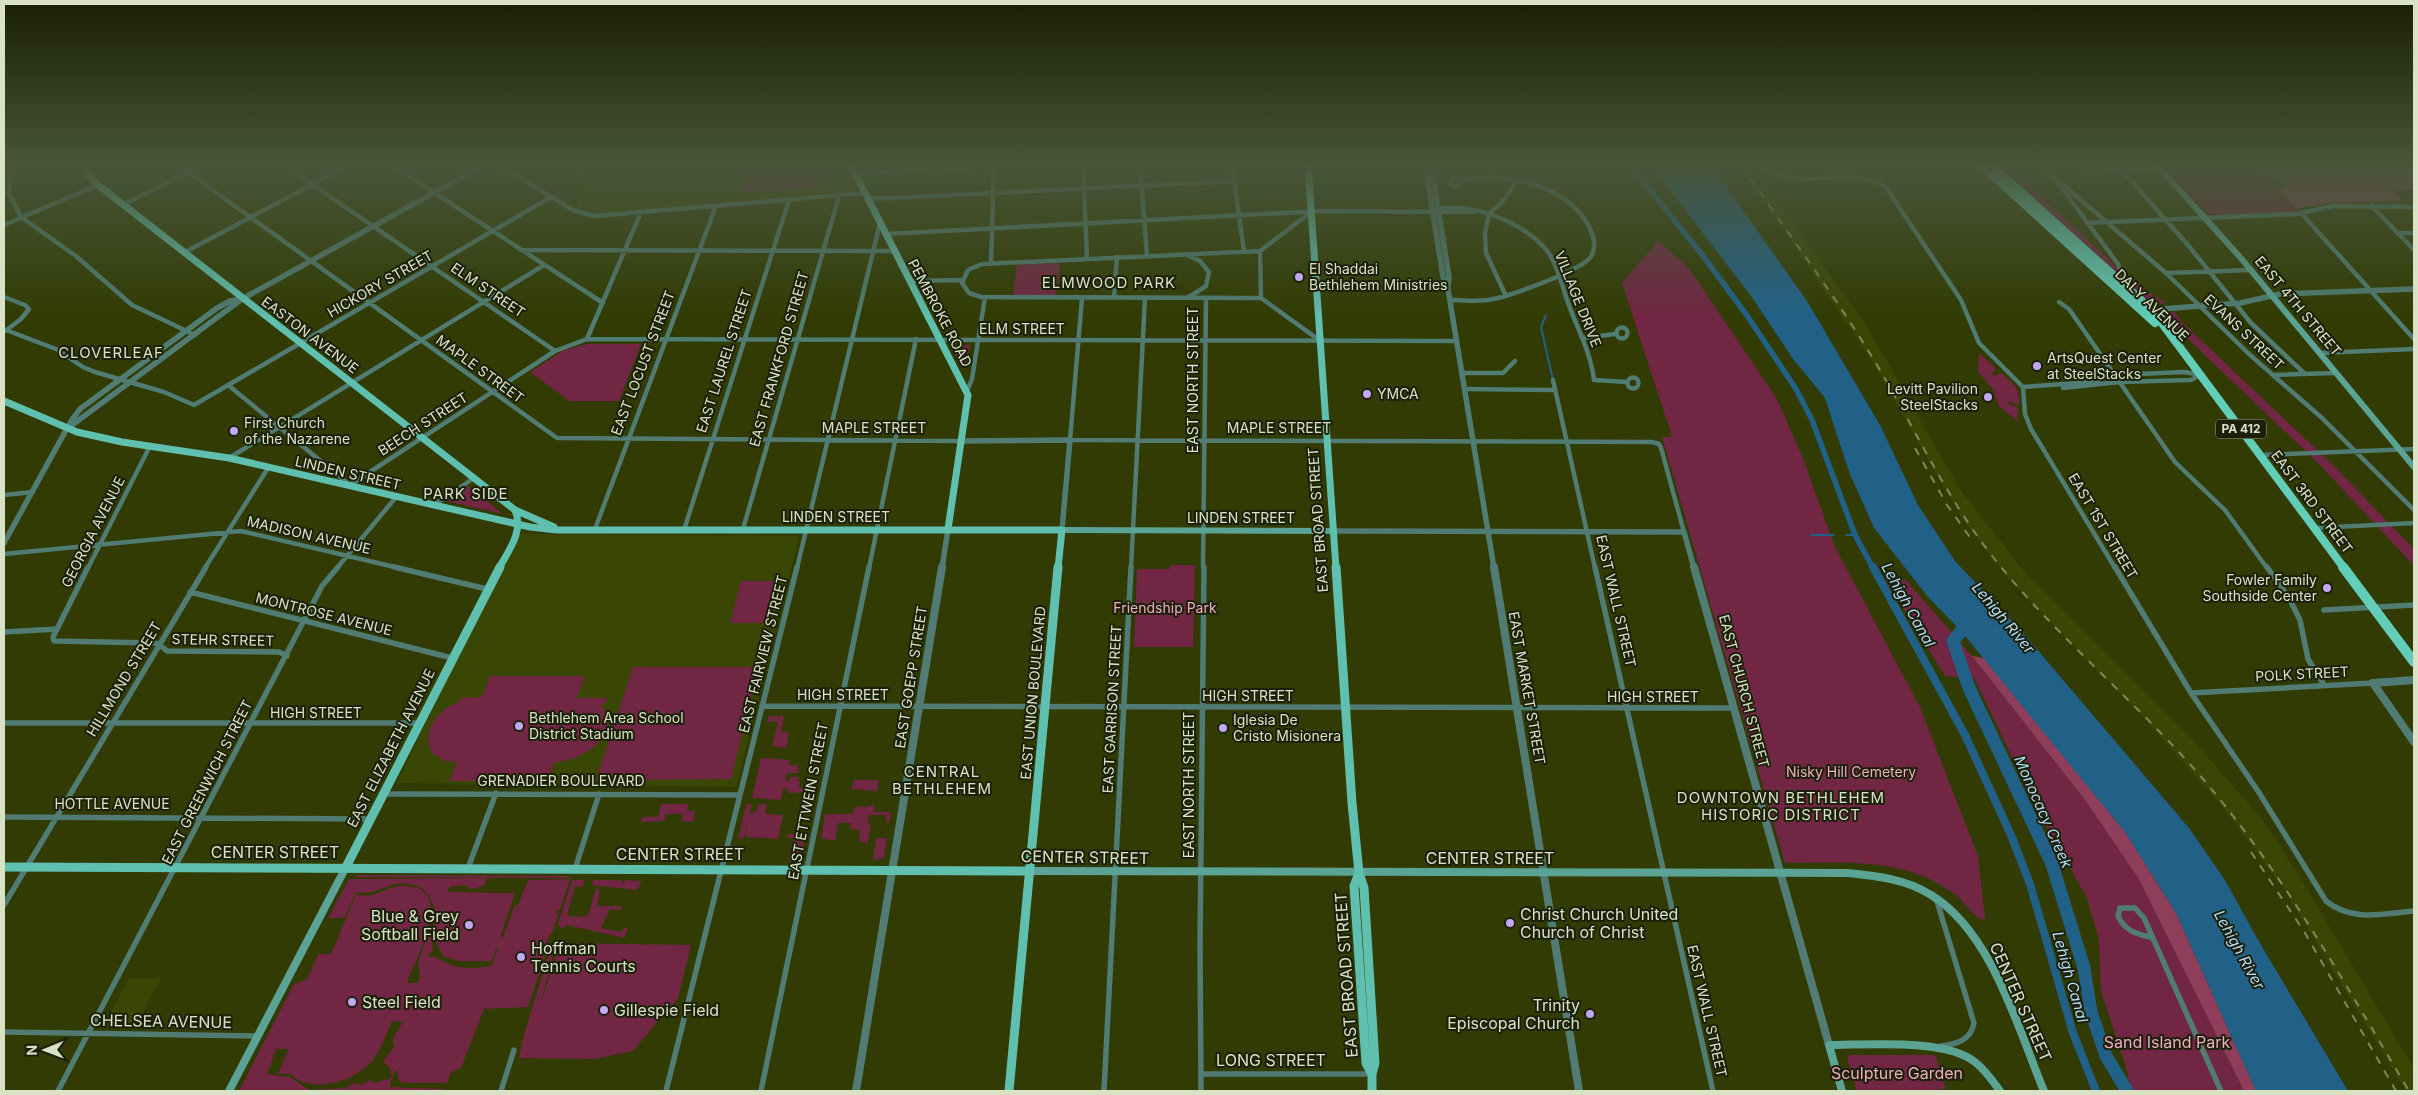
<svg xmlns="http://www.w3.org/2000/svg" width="2418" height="1095" font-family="Inter,sans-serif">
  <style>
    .built { fill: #3a4603 }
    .green { fill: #712643; fill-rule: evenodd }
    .forest { fill: #8e3e5a }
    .water { fill: #216188 }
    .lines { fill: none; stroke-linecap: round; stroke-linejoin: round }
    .stream { stroke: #216188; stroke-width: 2 }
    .canal-far1 { stroke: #216188; stroke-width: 5.5 }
    .canal { stroke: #216188; stroke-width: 8 }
    .river { stroke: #216188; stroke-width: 13 }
    .minor-far1 { stroke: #507c73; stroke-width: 4.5 }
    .minor { stroke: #507c73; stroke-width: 5.5 }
    .tertiary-far1 { stroke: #507c73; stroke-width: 5.5 }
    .tertiary { stroke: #507c73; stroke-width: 8 }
    .secondary-far1 { stroke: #5aa395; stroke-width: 6 }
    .secondary { stroke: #5aa395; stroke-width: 8 }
    .primary-far1 { stroke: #60c0af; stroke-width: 7 }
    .primary { stroke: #60c0af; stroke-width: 9 }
    .trunk-far1 { stroke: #62ceba; stroke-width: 8 }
    .trunk { stroke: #62ceba; stroke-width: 10 }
    .rail { stroke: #7f885d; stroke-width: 2; stroke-dasharray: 8 8; stroke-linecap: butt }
    .poi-dot { fill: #c2a8f2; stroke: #1b200a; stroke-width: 2 }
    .labels { text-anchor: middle; stroke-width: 4; stroke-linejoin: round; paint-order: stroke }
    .shield { fill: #1b200a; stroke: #a1a88e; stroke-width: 1 }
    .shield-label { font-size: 12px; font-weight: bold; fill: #dae2c6 }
    .poi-label { font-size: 14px; fill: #dae2c6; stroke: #1b200a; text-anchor: start }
    .street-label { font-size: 14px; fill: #dae2c6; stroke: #1b200a }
    .park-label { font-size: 14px; fill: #f2acc0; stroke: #1b200a }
    .neighbourhood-label { font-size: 15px; letter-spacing: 1px; fill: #dae2c6; stroke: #1b200a }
    .water-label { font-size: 15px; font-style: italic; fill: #b3daf6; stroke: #1b200a }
    .near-street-label { font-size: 16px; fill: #dae2c6; stroke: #1b200a }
    .near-poi-label { font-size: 16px; fill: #dae2c6; stroke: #1b200a; text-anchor: start }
    .near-park-label { font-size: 16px; fill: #f2acc0; stroke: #1b200a }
  </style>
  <rect width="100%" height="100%" fill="#313b03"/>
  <path class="built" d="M580,165h267l11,22 -7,5 -256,21 -17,-4z
    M1739,165h12l115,160 94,164 63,81 170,170 68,78 39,59 114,191v23h-8l-121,-200 -63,-85 -72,-81 -142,-147 -47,-61 -91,-159z
    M517,534l282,2 -63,251 -339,-4z
    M129,978h32l-25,48 -32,-1z"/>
  <path class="green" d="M770,165h56l-1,22 -85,7 4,-26z
    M1994,165h14l110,103 36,28 13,7 -11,1 -12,-5z
    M2192,165h66l36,40 4,7 -43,3 -46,-1 -42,-45z
    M1658,241l30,26 89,132 25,57 33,91 85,160 58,149 7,64c-13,-2 -18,-16 -28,-24 -6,-5 -13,-9 -20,-13 -45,-25 -102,-20 -152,-20l-123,-426h10l-50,-154z
    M1060,263l-4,32h-43l4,-30z
    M2175,312l8,11 150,142 81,84v17l-94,-101 -152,-145 -2,-7z
    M588,344h53l-22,57h-50l-39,-29 34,-22z
    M950,345h20l-3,21 -6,1z
    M1979,353l17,15 -4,6 3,2 6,-3c12,10 20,15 18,32l-10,-4v3l9,3 -1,14 -18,-15 -7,-18 -14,-16z
    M468,486l35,28 -57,-13z
    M1170,565h25l-2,82h-59l3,-78h33z
    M1885,579l21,1 66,76 113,144 55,79 104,212h-113l-5,-23 -25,-77 -2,-51 -12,-42 -46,-81 -67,-139 -29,-2z
    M741,581h34l-11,42h-34z
    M633,667h126l-28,112 -135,1z
    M490,676h95l-8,22h30l-2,6h-5c28,28 -20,58 -46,58l-6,19h-99l8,-19 -12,-1 -13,-8c-9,-18 0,-35 16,-46 6,-3 11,-4 13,-9l21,-1z
    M769,716h10l-1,5 2,-5h4l-3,17 8,-1 -3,16 -14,-2 6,-24h-11z
    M761,758l29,2 -1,6 10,-2 -1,4 4,1h-4v4h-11l-2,8h4l1,-4h10l-3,4h3l-1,7 14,1 -1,3 -24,1v-3l-5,-2 -2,12 -29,-2z
    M854,780h25l-2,11 -26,-2z
    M661,804h28l-2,7h8l-2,11 -12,-1 2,-7h-17l-2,7 -23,1 1,-5h16z
    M746,804h6l-2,9 6,-1 3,-8h8l-2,10 18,1 -5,24 -33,-2 4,-20 -5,20 -6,3z
    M875,805l-1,7h15l2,2 -2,9h-3v-8h-17l-2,8h4l-4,23 -2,-4h-6l1,-12 -10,-1 1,-6h-13l-3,18 -14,-3 4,-24h27l4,-8 9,1z
    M788,834h17l-4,25 -13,2 6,-23h-7z
    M876,838h11l-3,20 -11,2z
    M357,875l212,1v2l-215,-1z
    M487,878l-2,7c-5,2 -11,4 -17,4v-3h-17l-4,6 68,1 -15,45 3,-1 12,-32h3l10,-25 42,-1 -10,31h-3l-1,3 3,1 -8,21h-2l-9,28 11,-25 -23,69 -44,2 -23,59 -10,4 -4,11h-45l-4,-4v-8h-3l-6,16 53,2h3l-1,2h-205l55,-107 13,-5 11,-25h13l25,-59c5,0 11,1 16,0 10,-2 18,-9 29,-9 59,-2 14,72 6,97h11l2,-6 -2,-16 11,-28 2,3 2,14 -5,5 2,3 5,-2c17,13 37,15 57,9l6,-17h-2l-4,13h-34l-15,-5 -11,-22 5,-22 -2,2c-2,-24 -19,-33 -41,-30 -8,2 -15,7 -23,8 -5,1 -10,0 -15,1l-12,25h-16l21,-39zM392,1021l11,1 -10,16v6l2,2 -12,15 7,8 2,9 -17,5 -4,-3 -11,5 -6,-2 -8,5 -37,2 -19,-13 -23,-3 9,-25h13l-11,25h13c19,21 66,7 82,-14 9,-12 13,-26 19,-39z
    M572,880h13l-3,7h-7l-8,28 6,2 15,-1 8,-28 4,2 -3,16h25l3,-5 -5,9 -10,-1 -9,19 20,4 3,-4h4l-3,10 -58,-13 -5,4 -4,-5z
    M593,880h29l2,5 1,-5 17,1 -5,9 -45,-5z
    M560,943l131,2 -13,53 -45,53 -39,8 -75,-1 4,-20 29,-94h3l-4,11 2,1 -13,50z
    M1850,1055h85l11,34h-9v2h-80l-10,-33z"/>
  <path class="forest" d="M2258,165h156v25h-21l9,11 -73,2 -32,6 -18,-21 8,-3 -8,-6 -9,-1z
    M1972,656l12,2 141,174 51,81 80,178h-12l-105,-212 -54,-79z"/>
  <path class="water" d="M1651,165h60l96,136 73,124 38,80 37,56 68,72 166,195 36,52 33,60 90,151h-92l-80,-178 -51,-81 -164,-201 -33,-34 -54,-69 -25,-56 -24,-74 -32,-39 -42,-63z"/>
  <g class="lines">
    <path class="stream" d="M1546,315l-5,12 12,53
      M1811,535h23
      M1846,535h9"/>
    <path class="canal-far1" d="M1630,165l70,87 46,62 50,75 16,31 43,115 18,33"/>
    <path class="canal" d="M1873,567l92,168 46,100 19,49 43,149 23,58"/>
    <path class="river" d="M1971,619l-18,22 16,47 83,176 32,104 7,44 15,44 21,35"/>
    <path class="minor-far1" d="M11,165l-2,28 12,24 55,39 56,49 63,30
      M178,165l379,273 406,3
      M284,165l271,186
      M392,165l211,138
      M499,165l74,45 21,6 272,-23
      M1083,165l4,93
      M1140,165l7,91
      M1232,165l12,86
      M1759,165c41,30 83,-2 126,21l76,114 18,43 44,44 2,27 6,15 84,139
      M1841,165l8,13
      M2018,165l143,4
      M2045,165l73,99 3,8 -6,4
      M2117,165l71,80 63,78 54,51
      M856,174l148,-9
      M2053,176l113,97 83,81 73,64 92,92
      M1450.5 182a4.5 4.5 0 1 1 9 0a4.5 4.5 0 1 1-9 0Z
      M870,199l364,-18
      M124,204l80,-39
      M2371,205l43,45
      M1435,210c35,-10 95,14 115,45 10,16 13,36 20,53 9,24 21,46 24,72l33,2
      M1311,212l-51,39 -278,13 -14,6 -6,13 7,10 12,4 280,1 58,42
      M2302,214l112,125
      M2087,223l209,-9 38,-8 80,1
      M4,225l94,-40
      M2398,233h16
      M886,234l435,-23 153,1
      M521,250l373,1
      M1260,251l1,47
      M185,252l164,-87
      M1187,255l13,6 9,11 -3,14 -17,11
      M991,263l3,-98
      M2166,273l85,-3
      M909,281l53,-1
      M1506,296l-20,-43 -1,-21 4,-18 16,-15 11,-18
      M4,297l21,8 4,4 -8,10 -16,12
      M1082,298l-12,142 582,2 7,2 2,4 23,84
      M1114,298l3,-41
      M1450,300c13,0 26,2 38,0 19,-3 97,-30 104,-45 5,-11 1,-22 -5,-32 -26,-41 -82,-50 -127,-43
      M2059,302l10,7 106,153 50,48 42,58
      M1616.5 333a5.5 5.5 0 1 1 11 0a5.5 5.5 0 1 1-11 0Z
      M6,330l50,19 27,18 12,5 69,20 30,13 357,-208
      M1583,338l32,-4
      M587,339l54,-127
      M2320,353l94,-4
      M1462,373h41l12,-12
      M2273,375l63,-2
      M1627.5 383a5.5 5.5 0 1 1 11 0a5.5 5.5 0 1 1-11 0Z
      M1553,380l42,188
      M228,385l122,100 205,-134 32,-12 870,2
      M2023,387l69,-5 22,-7 71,-3 15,3
      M2063,388l56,-6 72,-2 9,-5
      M1465,389l90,1
      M967,391l5,-12 13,-82
      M2261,455l153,-6
      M229,458l315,-193
      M4,495l29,-3
      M434,505l40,-27
      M2315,528l99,-5
      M595,529l121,-323
      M743,529l96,-333
      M684,530l105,-330
      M4,554l237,-23 158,37
      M88,568l62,-122
      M205,568l63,-100
      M337,568l60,-72
      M797,568l83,-345
      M869,568l47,-229
      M1131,568l14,-270
      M1203,568l3,-270"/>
    <path class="minor" d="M88,567l-35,70 1,4 100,2 5,1 8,7 112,1 8,4
      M394,567l93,22
      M1595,567l118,524
      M2115,567l76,126 67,98 68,110c26,21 57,13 88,10
      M2267,567l22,31 11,22 8,39 16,26
      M190,592l262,66
      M2324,610l90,-5
      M4,632l53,-3
      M2191,693l182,-10
      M762,706l972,2
      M4,723h414
      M383,794l356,1
      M4,817l366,2
      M468,868l28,-75
      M575,869l24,-75
      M1936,898l38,125c-3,17 -17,21 -33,23
      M4,905l202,-338
      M2150,937c-14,-3 -26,-7 -32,-21l2,-8h15l9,10 77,173
      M4,1032l253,4
      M1201,1074h171
      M58,1091l264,-505 16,-19
      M501,1091l13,-41
      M666,1091l131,-524
      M761,1091l108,-524
      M1104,1091l27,-524
      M1201,1091l-1,-146 4,-378"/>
    <path class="tertiary-far1" d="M1428,165v17l15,95 5,12 46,279
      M1429,172l5,10 15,95 -1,10
      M2147,310l93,-7 40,-9 134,-5
      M68,428l174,-129 242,-134
      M963,441l107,-1 -8,90
      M1332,531l352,1 10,36
      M4,543l67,-122 9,-12 137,-101 13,-7 11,-2
      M942,568l6,-39"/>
    <path class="tertiary" d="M1494,567l85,524
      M1694,567l135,478
      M2373,683l41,59
      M2373,683l41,-3
      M856,1091l86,-524"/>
    <path class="secondary-far1" d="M2157,165l83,92 174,210
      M1062,530l270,1"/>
    <path class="secondary" d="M1030,871l817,2c29,3 59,6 84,22 61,37 87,134 113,196
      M229,1091l117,-224
      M1842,1091l-13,-46c39,0 116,-7 146,17 10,8 18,19 25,29"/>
    <path class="primary-far1" d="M87,165l1,9 10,11 417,325c9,21 -6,40 -16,58
      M851,165l117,230 -20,134
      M1308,165l28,403
      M4,401l73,31 45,10 107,16 301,69 27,3h505l-4,38
      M515,510l39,17"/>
    <path class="primary" d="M1336,567l16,236 7,70 5,15 11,175 -3,11v17
      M4,867l1026,4
      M346,867l154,-300
      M1359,873l-5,13 12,177 6,11
      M1009,1091l49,-524"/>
    <path class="trunk-far1" d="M1981,165l174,158
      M1991,165l149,134 21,23 183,246"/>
    <path class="trunk" d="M2343,567l71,95"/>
    <path class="rail" d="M1741,165c43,63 90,125 130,190 41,67 73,140 122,202 63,80 144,145 210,222 81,95 142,205 206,312
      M1915,448l32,57 27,38
      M2251,852l54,81 91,158"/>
  </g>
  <linearGradient id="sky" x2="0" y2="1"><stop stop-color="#1b2002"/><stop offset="0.52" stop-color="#485539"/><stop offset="1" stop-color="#485539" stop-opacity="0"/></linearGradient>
  <rect width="2418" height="319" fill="url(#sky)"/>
  <g class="poi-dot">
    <circle cx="1299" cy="277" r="5"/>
    <circle cx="2037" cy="366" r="5"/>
    <circle cx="1367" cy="394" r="5"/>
    <circle cx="1988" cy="397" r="5"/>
    <circle cx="234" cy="431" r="5"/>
    <circle cx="2327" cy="588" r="5"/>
    <circle cx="519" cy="726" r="5"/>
    <circle cx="1223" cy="728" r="5"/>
    <circle cx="1510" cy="923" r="5"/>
    <circle cx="469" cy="925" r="5"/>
    <circle cx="521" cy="957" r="5"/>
    <circle cx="352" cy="1002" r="5"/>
    <circle cx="604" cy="1010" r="5"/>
    <circle cx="1590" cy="1014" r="5"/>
  </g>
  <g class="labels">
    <rect class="shield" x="2216" y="419.5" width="50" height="19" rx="4"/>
    <g class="shield-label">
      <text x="2241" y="433">PA 412</text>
    </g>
    <g class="poi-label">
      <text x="1309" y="274">El Shaddai<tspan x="1309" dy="16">Bethlehem Ministries</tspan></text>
      <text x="2047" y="363">ArtsQuest Center<tspan x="2047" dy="16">at SteelStacks</tspan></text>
      <text x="1978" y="394" text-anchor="end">Levitt Pavilion<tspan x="1978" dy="16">SteelStacks</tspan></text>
      <text x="1377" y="399">YMCA</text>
      <text x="244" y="428">First Church<tspan x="244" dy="16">of the Nazarene</tspan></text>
      <text x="2317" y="585" text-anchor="end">Fowler Family<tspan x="2317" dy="16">Southside Center</tspan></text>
      <text x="529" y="723">Bethlehem Area School<tspan x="529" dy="16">District Stadium</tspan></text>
      <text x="1233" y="725">Iglesia De<tspan x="1233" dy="16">Cristo Misionera</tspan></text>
    </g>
    <g class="street-label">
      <text transform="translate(380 284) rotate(-30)" y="5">HICKORY STREET</text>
      <text transform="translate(488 290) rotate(34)" y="5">ELM STREET</text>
      <text transform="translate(1578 299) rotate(68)" y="5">VILLAGE DRIVE</text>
      <text transform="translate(2152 305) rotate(44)" y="5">DALY AVENUE</text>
      <text transform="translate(2298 306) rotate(50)" y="5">EAST 4TH STREET</text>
      <text transform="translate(940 313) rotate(62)" y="5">PEMBROKE ROAD</text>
      <text x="1022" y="334">ELM STREET</text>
      <text transform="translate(2244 332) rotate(43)" y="5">EVANS STREET</text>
      <text transform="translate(310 335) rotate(37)" y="5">EASTON AVENUE</text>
      <text transform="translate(779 359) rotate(-74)" y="5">EAST FRANKFORD STREET</text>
      <text transform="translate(724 361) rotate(-72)" y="5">EAST LAUREL STREET</text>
      <text transform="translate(643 363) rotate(-69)" y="5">EAST LOCUST STREET</text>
      <text transform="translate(480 369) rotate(36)" y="5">MAPLE STREET</text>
      <text transform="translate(1193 380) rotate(-90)" y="5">EAST NORTH STREET</text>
      <text transform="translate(423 424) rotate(-33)" y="5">BEECH STREET</text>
      <text x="874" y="433">MAPLE STREET</text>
      <text x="1279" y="433">MAPLE STREET</text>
      <text transform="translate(348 473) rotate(13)" y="5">LINDEN STREET</text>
      <text transform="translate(2312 502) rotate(53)" y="5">EAST 3RD STREET</text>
      <text x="836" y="522">LINDEN STREET</text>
      <text x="1241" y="523">LINDEN STREET</text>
      <text transform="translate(1318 520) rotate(-94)" y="5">EAST BROAD STREET</text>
      <text transform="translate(2103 526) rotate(59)" y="5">EAST 1ST STREET</text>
      <text transform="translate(93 532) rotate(-63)" y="5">GEORGIA AVENUE</text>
      <text transform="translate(309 535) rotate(13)" y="5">MADISON AVENUE</text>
      <text transform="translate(1616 601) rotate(77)" y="5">EAST WALL STREET</text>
      <text transform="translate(324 614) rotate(14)" y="5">MONTROSE AVENUE</text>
      <text transform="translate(223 640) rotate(1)" y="5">STEHR STREET</text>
      <text transform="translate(763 654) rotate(-76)" y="5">EAST FAIRVIEW STREET</text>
      <text transform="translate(2302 674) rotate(-3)" y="5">POLK STREET</text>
      <text transform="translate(911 677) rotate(-81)" y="5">EAST GOEPP STREET</text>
      <text transform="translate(124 679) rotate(-59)" y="5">HILLMOND STREET</text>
      <text transform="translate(1527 688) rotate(80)" y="5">EAST MARKET STREET</text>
      <text transform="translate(1744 691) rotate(75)" y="5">EAST CHURCH STREET</text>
      <text transform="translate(1033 693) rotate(-85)" y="5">EAST UNION BOULEVARD</text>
      <text x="843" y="700">HIGH STREET</text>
      <text x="1248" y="701">HIGH STREET</text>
      <text x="1653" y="702">HIGH STREET</text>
      <text transform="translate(1112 709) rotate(-87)" y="5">EAST GARRISON STREET</text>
      <text x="316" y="718">HIGH STREET</text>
      <text transform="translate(391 748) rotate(-63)" y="5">EAST ELIZABETH AVENUE</text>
      <text x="561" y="786">GRENADIER BOULEVARD</text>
      <text transform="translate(207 782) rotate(-63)" y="5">EAST GREENWICH STREET</text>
      <text transform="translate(1189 785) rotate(-90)" y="5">EAST NORTH STREET</text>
      <text transform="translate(808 801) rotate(-79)" y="5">EAST ETTWEIN STREET</text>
      <text x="112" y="809">HOTTLE AVENUE</text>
      <text transform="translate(1707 1011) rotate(77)" y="5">EAST WALL STREET</text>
    </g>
    <g class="park-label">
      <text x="1165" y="613">Friendship Park</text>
      <text x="1851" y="777">Nisky Hill Cemetery</text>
    </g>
    <g class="neighbourhood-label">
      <text x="1109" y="288">ELMWOOD PARK</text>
      <text x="111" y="358">CLOVERLEAF</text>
      <text x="466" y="499">PARK SIDE</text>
      <text x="942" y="777">CENTRAL<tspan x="942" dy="17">BETHLEHEM</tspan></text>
      <text x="1781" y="803">DOWNTOWN BETHLEHEM<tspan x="1781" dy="17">HISTORIC DISTRICT</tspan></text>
    </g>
    <g class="water-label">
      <text transform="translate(1908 605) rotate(61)" y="5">Lehigh Canal</text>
      <text transform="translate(2003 618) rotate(50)" y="5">Lehigh River</text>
      <text transform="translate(2043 812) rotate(66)" y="5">Monocacy Creek</text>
      <text transform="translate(2239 950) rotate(61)" y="5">Lehigh River</text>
      <text transform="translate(2070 977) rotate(74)" y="5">Lehigh Canal</text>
    </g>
    <g class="near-street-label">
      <text x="275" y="858">CENTER STREET</text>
      <text x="680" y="860">CENTER STREET</text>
      <text transform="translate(1085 857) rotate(1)" y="6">CENTER STREET</text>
      <text x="1490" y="864">CENTER STREET</text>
      <text transform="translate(1346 975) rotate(-94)" y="6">EAST BROAD STREET</text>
      <text transform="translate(2021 1002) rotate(66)" y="6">CENTER STREET</text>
      <text transform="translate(161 1021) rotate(1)" y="6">CHELSEA AVENUE</text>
      <text x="1271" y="1066">LONG STREET</text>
    </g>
    <g class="near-poi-label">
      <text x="1520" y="920">Christ Church United<tspan x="1520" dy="18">Church of Christ</tspan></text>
      <text x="459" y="922" text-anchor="end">Blue &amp; Grey<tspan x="459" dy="18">Softball Field</tspan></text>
      <text x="531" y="954">Hoffman<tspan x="531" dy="18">Tennis Courts</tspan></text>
      <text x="362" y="1008">Steel Field</text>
      <text x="1580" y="1011" text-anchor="end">Trinity<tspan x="1580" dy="18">Episcopal Church</tspan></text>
      <text x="614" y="1016">Gillespie Field</text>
    </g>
    <g class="near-park-label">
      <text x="2167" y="1048">Sand Island Park</text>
      <text x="1897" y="1079">Sculpture Garden</text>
    </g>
  </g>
  <rect width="2418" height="1095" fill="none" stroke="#dae2c6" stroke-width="10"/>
  <g transform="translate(45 1050) rotate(269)" stroke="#1b200a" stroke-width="4" paint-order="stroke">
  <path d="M0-4L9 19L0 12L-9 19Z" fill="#dae2c6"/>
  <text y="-8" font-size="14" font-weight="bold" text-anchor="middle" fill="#dae2c6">N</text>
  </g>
</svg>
